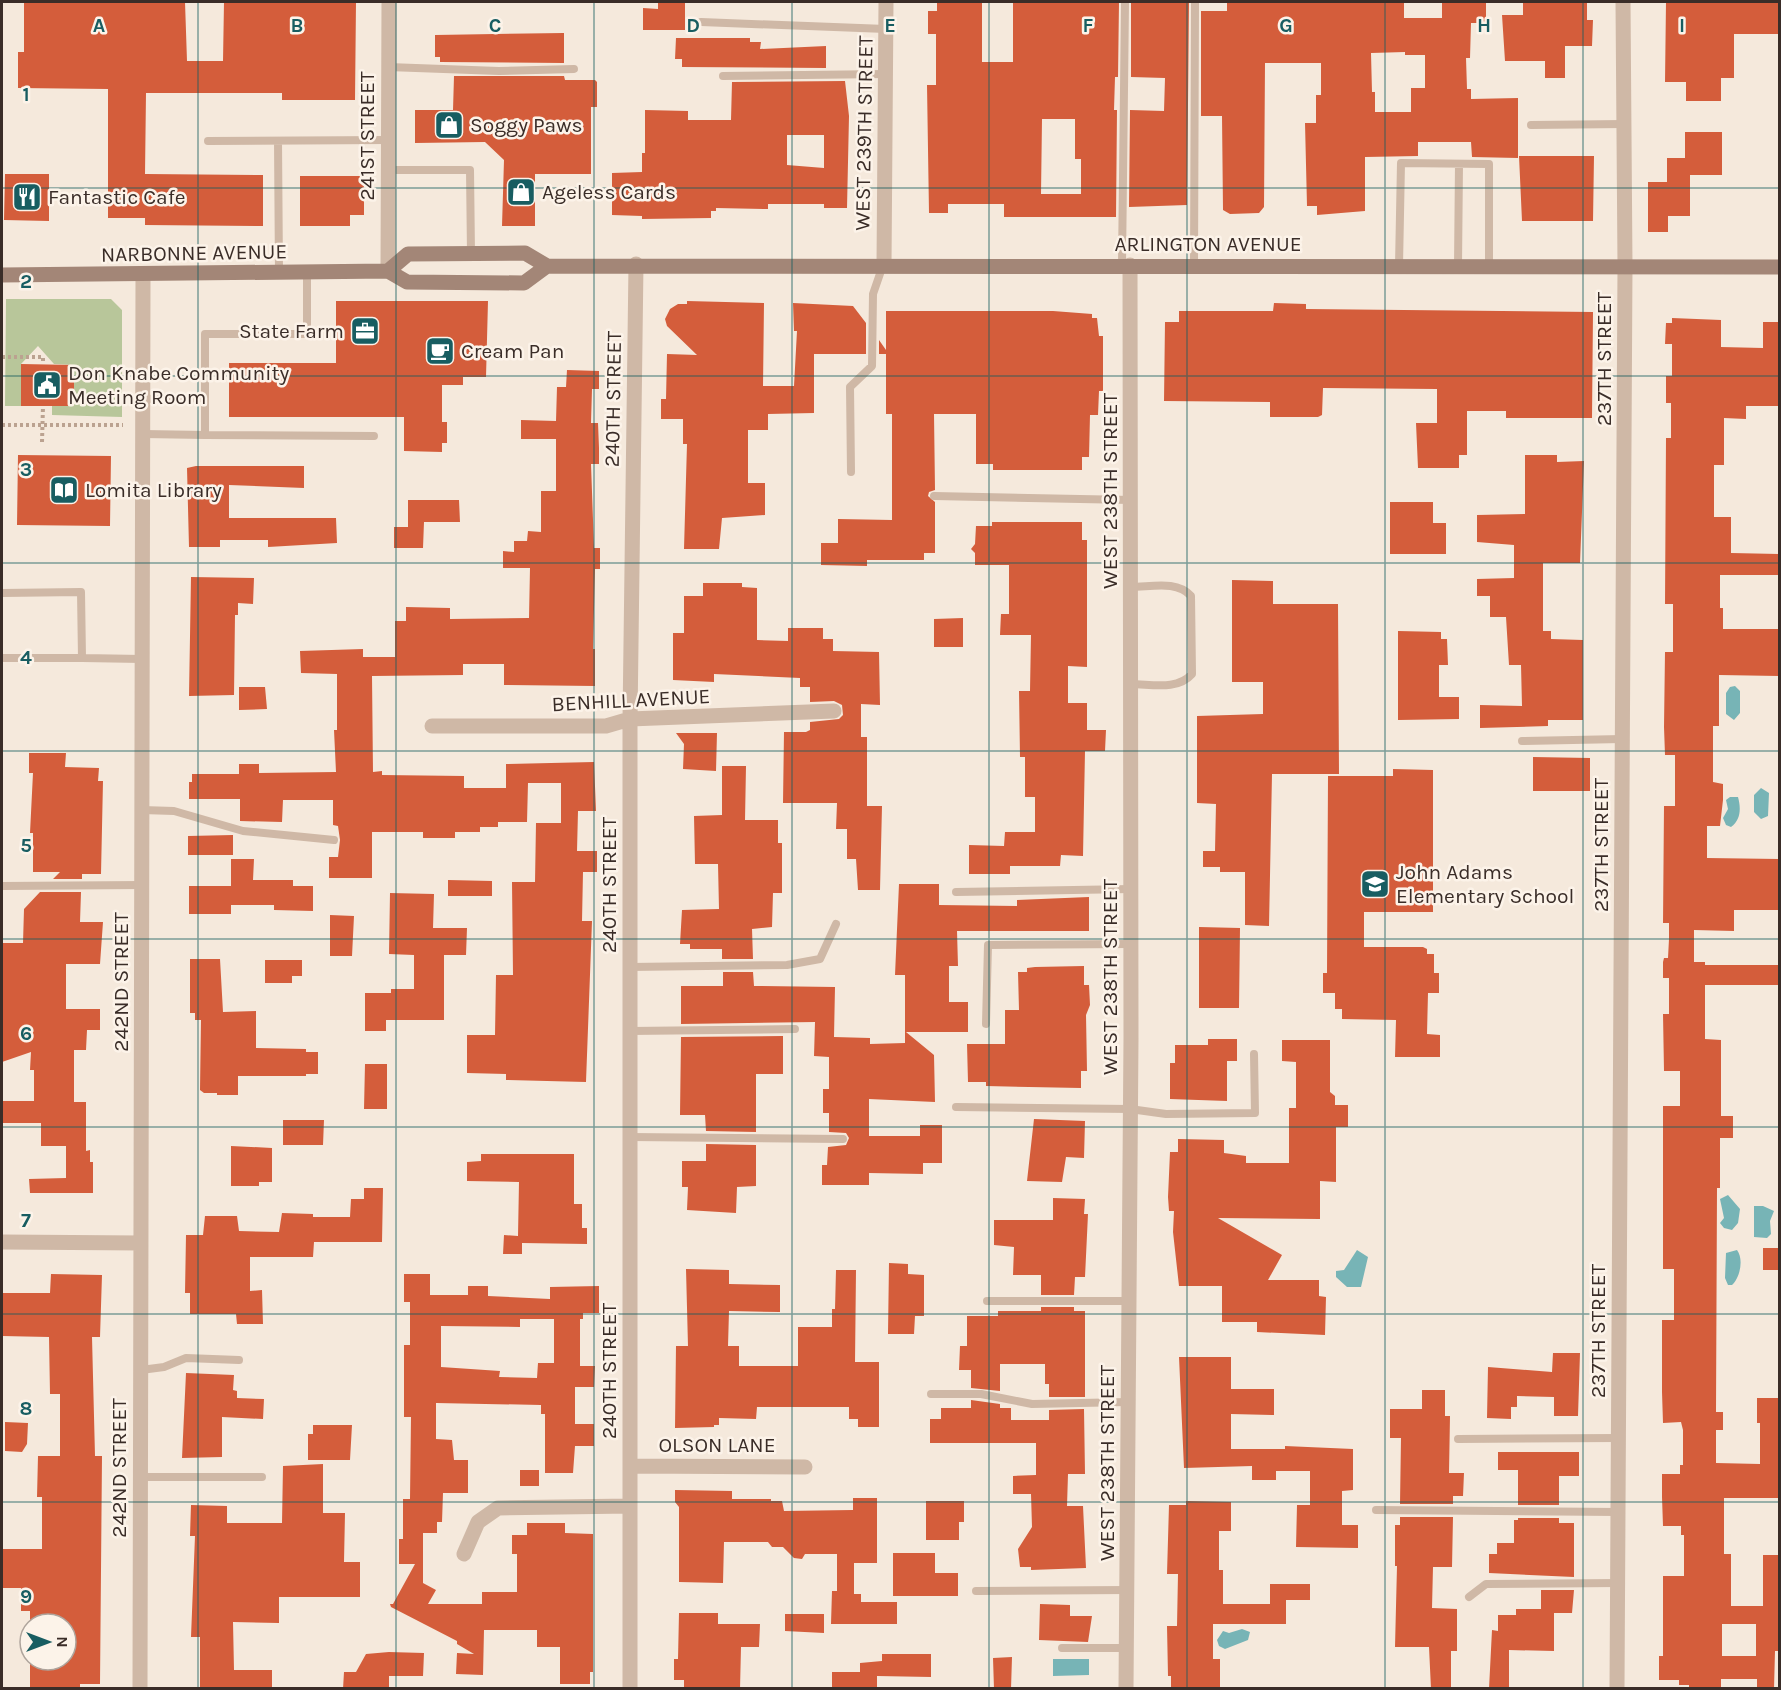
<svg xmlns="http://www.w3.org/2000/svg" width="1781" height="1690" font-family="Karla,sans-serif">
  <style>
    .green { fill: #b8c69a }
    .water { fill: #77b4b6 }
    .building { fill: #d45d3b; fill-rule: evenodd }
    .lines { fill: none; stroke-linecap: round; stroke-linejoin: round }
    .path { stroke: #bba290; stroke-width: 4; stroke-dasharray: 3 3; stroke-linecap: butt }
    .service { stroke: #cfb8a6; stroke-width: 8 }
    .minor { stroke: #cfb8a6; stroke-width: 15 }
    .secondary { stroke: #a38677; stroke-width: 15 }
    .grid { fill: none; stroke: #185d61; stroke-width: 1.5; stroke-opacity: 0.55 }
    .labels { text-anchor: middle; stroke-width: 5; stroke-linejoin: round; paint-order: stroke }
    .poi-label { font-size: 21px; fill: #3a2d28; stroke: #fcf3e9; text-anchor: start }
    .street-label { font-size: 21px; fill: #3a2d28; stroke: #fcf3e9 }
    .grid-label { font-size: 20px; text-anchor: middle; font-weight: bold; fill: #185d61; stroke: #fcf3e9; stroke-width: 5; stroke-linejoin: round; paint-order: stroke }
  </style>
  <rect width="100%" height="100%" fill="#f5e9dc"/>
  <path class="green" d="M6,299h105l11,11v107l-70,-2v-9h22v-41l-20,-1 -16,-18 -17,18v42h-16z"/>
  <path class="water" d="M1735,686l5,5v22l-6,7 -8,-6v-21l4,-6z
    M1761,788l8,5 -1,23 -7,3 -7,-7v-17z
    M1730,797h8c3,11 3,23 -7,30l-5,-2 -3,-7 5,-9 -2,-9z
    M1728,1195l12,14 -2,14 -6,7 -8,-2 -4,-5 4,-5 -4,-19z
    M1754,1206h9l11,5 -4,10 1,13 -4,4 -13,-1z
    M1357,1250l11,7 -7,30h-14l-11,-10v-6l8,-1z
    M1737,1250c7,9 3,28 -5,35h-4l-3,-7 1,-25z
    M1242,1629l8,3 -2,8 -23,9 -6,-3 -2,-6 6,-9 6,2z
    M1053,1659h36v16l-36,1z"/>
  <path class="building" d="M24,2h161l2,59h36l1,-59h132l-1,98h-73v-7h-136l-1,81 118,1v51l-118,-1v-7h-37v-129l-90,-1v-36h6z
    M658,2h27v28h-42v-22l15,1z
    M937,2h45v60h31v-60h106l-1,75h-3l-1,33h3l-1,107h-112v-13h-56v9h-19l-2,-128h9v-51h-8v-23h9zM1042,119h33v40h6v35h-40z
    M1131,2h58l-2,203 -58,2 1,-97 34,1 1,-33 -34,-1z
    M1227,2h177v16h38v-16h44v21h-15l-1,35h-4l1,31h4v10l47,-1v60l-46,-1 -1,-15h-53v14l-53,1v54l-48,4v-9h-10l-2,-83h11v-28h5v-32h-56l-1,144 -5,6 -29,1 -7,-4 -1,-94h-21v-105h26zM1405,52v3h20v33h-14v24h-36v-20h-3l-1,-39z
    M1587,2v18h6l-1,26h-27v32h-20v-17h-40l-3,-46h21v-12z
    M1666,2h113v32h-45v44h-13v23h-35v-19h-21z
    M564,33v30l-124,-1v-5h-5v-22z
    M676,38h74v4h11l-1,7 66,-3v22l-144,-1v-8h-7z
    M454,76h110l1,4h30l2,2v25h-6v67h-56v52h-33l2,-66 -19,-18 -70,1v-33h38z
    M845,81l4,35 -2,92h-23v-4h-56v5l-52,-1v3h-5v7l-69,1v-3l-30,-1v-42l30,-1v-19h3v-43l43,1v9h43l1,-38zM787,135h37v33l-37,-3z
    M1685,132h37v43h-32v41h-22v16h-20v-50h19v-24h18z
    M1519,156h75l-1,65h-71z
    M5,174h44v47l-45,-1z
    M300,176h64v39h-14v11h-50z
    M336,301h152l-2,76h-23v8h-21v37h5v21h-5v9l-38,-1v-34h-175v-54h107z
    M687,301l77,2 -1,83h31l3,-55h-3l-1,-28 60,3 13,17v31h-52v59l-46,1v16h-20v53h17v32l-43,3 -3,31h-35l3,-105h-4v-25h-22v-20h5l1,-45 30,1 -30,-29 -2,-7 5,-10 8,-5h9z
    M1274,303l32,1v5l287,3 -1,106h-86v-7h-39v44h-8v13h-41l-2,-45h21v-34l-114,-1 -1,27 -4,2h-48v-15l-106,-1 1,-79h14v-11h94z
    M886,311h167l39,3v4h5l2,18h4v55h-4l-1,24h-8l-1,42h-7v13h-89v-6h-17v-50h-42l1,76 -6,2 -1,4 7,6v51h-11v7h-57v6l-46,-1v-22h17v-24l54,1v-106h-6v-60h-7v-14l7,10z
    M1672,318l49,2v27l42,1v-26h16v84h-33v13l-22,-1v47h-10v52h17v36l48,1v21h-59v33h3v21h56v47l-60,-1v51h-6v56l10,2v16l-3,26h-13v32l72,1v51h-45v21l-40,-1v32h11v3h74v20h-74v54l16,1v76h12v22h-13v50h-3l-1,224h7v18h-7v33l44,1v-41h-3v-25h22v100h-55v56h7v52h32v-51h16v96h-4l-1,38h-17v-10h-36v10h-32v-4h-10v-5h-20v-24h4v-80h21v-41h-3v-9h-18l-1,-29v-23h18v-9h3v-35l-2,-8 -18,1 -1,-31v-72h12v-51h-11v-163h17v-35h-16l-1,-57h6v-36h-6v-16l1,-4h4l1,-19v-16h-6l1,-117h11v-51h-10l-1,-28 1,-75h8v-48h-8l1,-166h5v-35h-5v-27h6v-32h-7l1,-21h6zM1722,1624h34v32h-34z
    M21,364l53,1v41h-53z
    M567,370l32,1v18h-7l-1,34h7l1,25v16h-8l3,84h6v21h-5l-2,80h2v37l-91,-1v-21h-41v11l-91,1 1,96 9,-1v4l82,1v12h42v-24l88,-2 2,49h-18l-1,40h20v21h-14l-1,49h10l-6,161 -80,-2v-6l-39,-1v-38h28l1,-60h17l-1,-93h23l1,-59h25v-40h-33l-1,39h-29v5h-18v5h-25v6h-32v-6h-51v46h-43v-21h9l2,-17 -2,-14 -5,-1v-25h-50l-1,22 -42,-1v-22h-51v-17h3v-8h47v-10h20v9l77,-1 -2,-42h3v-56l-36,-1 -1,-22 63,-2v8h32v-36h11v-14l44,1v11l79,-1 1,-50h-27v-17l11,1v-11h13l1,-10 13,1v-41h15v-52h-35v-19l35,1 1,-34h9z
    M18,455l93,1 -1,70 -93,-1z
    M1525,455h32v7l27,-1 -4,102h-37v68h8v8l32,1v80h-35v6l-68,2v-23l42,1 -1,-41h-12l-3,-48h-16v-21h-13v-17l37,-1v-33l-37,-3v-27l48,-1z
    M196,466h108v22l-75,-3v33h107l1,25 -69,4v-7h-48v7h-31l-2,-79z
    M408,500h51l1,22h-36l-1,26h-29v-21h14z
    M1390,502h43v21h13v31h-56z
    M992,522h90v18h5v127l-19,-1v37h19v27h19l-1,21h-20l-2,105 -22,-1 -1,11h-50v8h-41v-29l35,1 1,-14h30v-35h-10v-40h-5l-1,-66h11l1,-56h-31l1,-21h8v-49h-34v-12l-4,-4 4,-5 1,-18h16z
    M191,577l63,1 -1,26 -15,-1v12h-3l-1,80 -45,1z
    M1232,580l41,1v23h65l1,170h-67l-3,152 -24,-1v-53h-25v-5h-17v-16h12l1,-47 -19,-1v-87l66,-2v-32h-31z
    M703,583h39v4l15,1v52l31,1v-13h35v11h10v12l46,1 1,53 -19,-1v33h6v69h15l-2,84h-22l-2,-31h-9v-30h-11l1,-26h-54l1,-71h22l4,-2v-8l29,-3 4,-4 -1,-10 -8,-4 -24,1v-15h-10v-9l-86,-4v8l-41,-2v-47h11v-37h19z
    M963,618v29h-29v-28z
    M1398,631l43,1v7h6l1,26h-9v32h20v22l-61,1z
    M239,687h26l2,22 -28,1z
    M676,733h41l-1,38 -33,-2 1,-25z
    M29,753h37l-1,14 34,1 -1,13h5l-2,93h-19v5h-29l7,-7h-27v-39h-3l3,-60h-4z
    M1533,757l57,1v33h-57z
    M722,766h24l-1,54h33v23h4v50h-9l-1,34 -20,2 1,30h-31v-10h-32v-5h-10l2,-34 37,-1 -1,-45h-23l-1,-48 28,-1z
    M1393,769l40,1v142h-69v35h59l4,2v5h7v19h5v20h-11l-1,41 13,1v22h-45l1,-37 -54,-1v-10h-7v-16h-12v-20h4l1,-197h65z
    M233,835v20h-45v-19z
    M231,859h23l-1,21h40v6h20v25l-39,-1v-5h-43v9h-42v-28h42z
    M448,880l44,1v15h-44z
    M899,884h40v21l78,1v-6l72,-3v34h-132l1,35h-9v36h19v30h-62l28,23 1,47 -66,-3v37h51v-11h22v38h-19v11l-54,-1v12h-47v-20h5l1,-18 18,-2 3,-7 -3,-5 -17,-1v-19h-6v-24h6v-32l-15,-1 1,-34 -134,2v-38h42v-14h30l1,14 81,1 -1,50 36,1v6l35,-1v-68h-10z
    M40,892h41l-1,30h23l-3,42h-34v45h34v21h-13l-1,20h-12v52h12v49l4,-1v12h3v31h-63l-1,-14 37,-1v-32h-25v-23h-39v-22h32v-31h-4l1,-18 -29,10v-119h21l1,-34z
    M390,893l44,1 -1,34h34l-1,27h-22v65h-58v11h-21v-38h26v-4h23v-34l-25,-1z
    M330,915l24,1 -2,40h-22z
    M1199,927l41,1 -1,80h-40z
    M190,959h30l3,53 33,-1v37l50,1v3h12v22h-12v2h-68v19h-21v-2h-13l-4,-3 1,-70h-6v-7h-5z
    M265,960h37v16h-10v7h-27z
    M1084,966v19h5l1,20 -4,10 1,56h-6v17l-95,-2v-4h-18l-1,-38h38v-34h14l-1,-38h9v-4l8,-1z
    M783,1036v38h-27v58l-50,-1 -1,-16h-25l1,-78z
    M1208,1039h29v22h-10v40l-57,-2v-36h5v-18h33z
    M1282,1040h48v52l5,4v9h13v22h-12v55l-16,-1v38l-102,-1 64,37 -14,25h51v16l7,1 -1,38 -68,-3v-10h-35v-36h-43l-6,-54 1,-21h-5l-1,-14 2,-45h8v-13l46,1v13l22,3v7h43v-55h7v-46l-14,-1z
    M365,1064h22v45h-23z
    M1034,1119l51,2 -1,37 -18,-1 -4,25 -35,-1z
    M283,1120h41l-1,25h-40z
    M706,1144l50,1v41l-19,1 -1,26 -49,-3 1,-23h-6v-26h24z
    M231,1146l41,2v34h-13v4h-28z
    M481,1154h93v50h8v24h5v16l-65,-1v11h-19l1,-19 14,1 1,-54 -52,-1v-19l14,-1z
    M364,1188h19l-1,54h-68l-1,15h-63v34l12,-1 1,34h-26l-1,-10h-46v-21h-5l1,-58h17l2,-19h32l2,15 40,1 3,-19 31,1v3h37l1,-18h13z
    M1053,1198l32,1 -1,15h4l-3,63h-10l-1,18h-33v-20h-28l1,-28 -20,-2v-25h59z
    M1763,1248h16v22h-16z
    M889,1263l19,1v10l16,1v41h-9l-1,18h-26z
    M686,1269l43,1v14l51,1v27l-51,-1 -1,35h11v20h59v-39h34v-18h3l1,-39h20l-1,92h24v65h-21v-8h-9v-12h-92l-1,12 -37,-1v7h-5v2l-39,1 1,-82h12z
    M51,1274l51,1 -2,62h-8l3,119h7l-2,228h-20v5h-50v-29h36v-36h-36v-13h-9v-23h-19v-39h40v-52h-5l1,-41h22v-62h-10l-1,-57 -47,-1v-43h48z
    M404,1274h26v21h38v-9h20v10l62,3v-12l49,-1v27h-16v6h-3v47h15l-1,21h-19v37h19v22h-19l-2,27h-28v-59h-4v-9l-105,-2v36l16,1 2,20h14v33h-25l-1,29h-5v11h-14v50l13,7 -8,14h54v-12h35v-38h-5v-19h15v-12h38v10l28,1v138h-3v12h-30v-37h-23v-17h-53l-1,45 -27,-1 1,-21 17,1 -17,-10v-3l-66,-34 -1,-3h3l22,-40h-16v-25h4v-40h7l1,-82h-7v-72h6v-43h-6zM520,1319h34v44h-16l-1,15 -38,-1 1,-6 -59,-4v-41l79,1z
    M1041,1307h33v4h11v86h-36v-13h-4v-20h-45v27l-29,-3v-18h-12l1,-24h7v-30h31v-5h43z
    M1553,1353h27l-2,63h-24v-19l-37,-1v11h-6v12l-24,-1 1,-51 64,5z
    M1179,1357h52v32h43v26l-43,-1v35h54v-3l68,3v41l-11,1v34h16v23l-62,-1 1,-42h13v-34h-34v9h-24v-14l-68,2z
    M186,1373l48,2 -1,15 4,1v7l27,1 -1,20 -41,-2v40l-40,1z
    M1422,1390h23v26h5l-1,57h15l-1,23h-10v8h-53l1,-66h-11v-29h32z
    M971,1400l29,4v4h11v12h38v-10l35,-1 1,65h-17l-1,32h16l3,62 -55,2v-3h-11l-2,-18 14,-22 -1,-33h-18v-18l23,-1v-32h-106v-24h11v-11h30z
    M5,1422l23,1 -1,21 -5,8 -17,-1z
    M313,1425h39l-2,35h-42v-26h5z
    M1498,1452h81v24h-20v29h-41v-35h-20z
    M323,1464v49h22l-1,49h16v35h-81v26l-46,-1 1,48h38v19h-72v-52h-9l4,-101h-5l1,-31 36,1v17h55l1,-57z
    M520,1470h19v16h-19z
    M675,1490l57,1v8h39v2h11l2,10 69,-1v-12h24v65h-23v31h7v8h36v22h-66l1,-33h5v-37h-32l-3,5 -8,-1 -11,-11h-11l-4,-5h-44l-1,41 -44,-1v-75l-4,-5z
    M926,1501h38v21h-5v18h-33z
    M1186,1501l45,1v29h-12v39h4v34h47v-20h40v16h-24v24h-73v35h7v30h-49v-13h-3l-1,-50h10l1,-52h-11l2,-69h17z
    M1400,1517h53l-1,50h-19l-1,41 25,1v42h-6v38h-20l-2,-42h-34l2,-81h-2v-41h5z
    M1518,1518h41v5h15v54l-85,-4v-19h8v-11h17v-23h4z
    M893,1553h42v20h23v23h-65z
    M1541,1590h33l-2,23h-18v38l-45,-1v39h-20l3,-59 6,1v-16h18v-6h25z
    M1040,1604l30,1v11h22l-4,26 -49,-2z
    M679,1613h39v11h42l-1,23h-18l-1,42h-56v-9h-10v-21h4z
    M785,1614h39v19l-39,-2z
    M389,1652l35,1 -1,23h-34v13h-46l1,-17h12l10,-18z
    M882,1654h49v23l-54,-1v13h-45v-17h28v-9l22,-2z
    M1012,1657l-1,32h-17l-1,-31z"/>
  <g class="lines">
    <path class="path" d="M2,357h41v7
      M2,425h121
      M42,442l1,-36"/>
    <path class="service" d="M701,22l185,7
      M388,67l111,4 75,-2
      M723,76l163,-2
      M1531,125l93,-1
      M208,141l180,-1
      M278,141l1,132
      M388,170h82l1,84
      M1122,265l3,-263
      M1194,265l1,-263
      M1399,266l2,-103 88,1v102
      M1458,266l1,-102
      M307,272v62h-102v101l169,1
      M143,399l62,-1
      M143,434l62,1
      M851,472l-1,-85 22,-21 1,-72 10,-29
      M934,496l197,4
      M2,593l79,-1 1,66 60,1
      M2,658h80
      M1131,684c20,0 46,7 61,-10l-1,-78c-14,-16 -40,-9 -60,-9
      M1522,741l100,-2
      M142,810l32,1 69,20 91,9
      M2,886l140,-1
      M956,892l175,-3
      M630,967l157,-2 33,-6 16,-35
      M986,1024l2,-79 143,-1
      M630,1031l165,-2
      M956,1107l174,2 36,5 89,-1 -1,-59
      M630,1137l213,2
      M987,1301h142
      M141,1370l23,-3 22,-9 53,2
      M931,1394h50l51,10 96,-2
      M1458,1439l160,-1
      M140,1477h122
      M1376,1510l242,2
      M976,1591l151,-1
      M1469,1597l17,-13 132,-1
      M1062,1648h64"/>
    <path class="minor" d="M884,265l2,-263
      M388,271l1,-269
      M432,726h174l24,-7 204,-8
      M2,1242l139,1
      M630,1466l175,1
      M464,1554l14,-32 20,-14 132,-2
      M140,1688l3,-1413
      M630,1688v-969l6,-455
      M1126,1688l5,-650 -1,-773
      M1617,1688l8,-1422 -2,-264"/>
    <path class="secondary" d="M388,271l20,-17 117,-1 22,13 1233,1
      M2,275l386,-4 19,11 117,1 23,-17"/>
  </g>
  <path class="grid" d="M198,2v1686M396,2v1686M594,2v1686M792,2v1686M989,2v1686M1187,2v1686M1385,2v1686M1583,2v1686M2,188h1778M2,376h1778M2,563h1778M2,751h1778M2,939h1778M2,1127h1778M2,1314h1778M2,1502h1778"/>
  <defs>
    <g id="shop-square" transform="scale(1.5)"><rect x="-9" y="-9" width="18" height="18" rx="4" fill="#185d61" stroke="#fcf3e9"/><path d="M-5-2.5h2.3a2.7 3.5 0 0 1 5.4 0H5L5.5 6h-11ZM-1.5-2.5h3a1.5 2.3 0 0 0-3 0Z" fill="#fff"/></g>
    <g id="restaurant-square" transform="scale(1.5)"><rect x="-9" y="-9" width="18" height="18" rx="4" fill="#185d61" stroke="#fcf3e9"/><path d="M-5-6h1v4h1v-4h1v4h1v-4h1v5L-1.5 .5V6h-2V.5L-5-1ZM5-6V6H3V1.5H1.5Q1.5-4 5-6Z" fill="#fff"/></g>
    <g id="office-square" transform="scale(1.5)"><rect x="-9" y="-9" width="18" height="18" rx="4" fill="#185d61" stroke="#fcf3e9"/><path d="M-6-3h4V-5.5h4V-3h4V5H-6ZM-1-4.5V-3h2v-1.5ZM-6 0V1H6V0Z" fill="#fff"/></g>
    <g id="cafe-square" transform="scale(1.5)"><rect x="-9" y="-9" width="18" height="18" rx="4" fill="#185d61" stroke="#fcf3e9"/><path d="M-5.5-4.5H6V0H3Q3 3.5 0 3.5H-2.5Q-5.5 3.5-5.5 0ZM3-3.2v2h1.7v-2ZM-6 4.5H4V6H-6Z" fill="#fff"/></g>
    <g id="civic-square" transform="scale(1.5)"><rect x="-9" y="-9" width="18" height="18" rx="4" fill="#185d61" stroke="#fcf3e9"/><path d="M-.6-6.5H3V-4.5H.6V-3L4-1V1h2V6H-6V1h2V-1L-.6-3ZM-1.2 2.5V6h2.4V2.5Z" fill="#fff"/></g>
    <g id="library-square" transform="scale(1.5)"><rect x="-9" y="-9" width="18" height="18" rx="4" fill="#185d61" stroke="#fcf3e9"/><path d="M-6-4Q-3-5.5-.7-3.5V5Q-3 3-6 4ZM6-4Q3-5.5 .7-3.5V5Q3 3 6 4Z" fill="#fff"/></g>
    <g id="school-square" transform="scale(1.5)"><rect x="-9" y="-9" width="18" height="18" rx="4" fill="#185d61" stroke="#fcf3e9"/><path d="M0-5L7-2L0 1L-7-2ZM-4 1L0 2.5L4 1V4Q0 6-4 4Z" fill="#fff"/></g>
  </defs>
  <g fill-rule="evenodd">
    <use href="#shop-square" x="449" y="125"/>
    <use href="#shop-square" x="521" y="192"/>
    <use href="#restaurant-square" x="27" y="197"/>
    <use href="#office-square" x="365" y="331"/>
    <use href="#cafe-square" x="440" y="351"/>
    <use href="#civic-square" x="47" y="385"/>
    <use href="#library-square" x="64" y="490"/>
    <use href="#school-square" x="1375" y="884"/>
  </g>
  <g class="labels">
    <g class="poi-label">
      <text x="470" y="132">Soggy Paws</text>
      <text x="542" y="199">Ageless Cards</text>
      <text x="48" y="204">Fantastic Cafe</text>
      <text x="344" y="338" text-anchor="end">State Farm</text>
      <text x="461" y="358">Cream Pan</text>
      <text x="68" y="380">Don Knabe Community<tspan x="68" dy="24">Meeting Room</tspan></text>
      <text x="85" y="497">Lomita Library</text>
      <text x="1396" y="879">John Adams<tspan x="1396" dy="24">Elementary School</tspan></text>
    </g>
    <g class="street-label">
      <text transform="translate(864 133) rotate(-89)" y="7">WEST 239TH STREET</text>
      <text transform="translate(367 136) rotate(-90)" y="7">241ST STREET</text>
      <text x="1208" y="251">ARLINGTON AVENUE</text>
      <text transform="translate(194 253) rotate(-1)" y="7">NARBONNE AVENUE</text>
      <text transform="translate(1604 359) rotate(-90)" y="7">237TH STREET</text>
      <text transform="translate(613 399) rotate(-89)" y="7">240TH STREET</text>
      <text transform="translate(1110 491) rotate(-90)" y="7">WEST 238TH STREET</text>
      <text transform="translate(631 700) rotate(-3)" y="7">BENHILL AVENUE</text>
      <text transform="translate(1601 845) rotate(-90)" y="7">237TH STREET</text>
      <text transform="translate(609 885) rotate(-90)" y="7">240TH STREET</text>
      <text transform="translate(1110 977) rotate(-90)" y="7">WEST 238TH STREET</text>
      <text transform="translate(121 982) rotate(-90)" y="7">242ND STREET</text>
      <text transform="translate(1598 1331) rotate(-90)" y="7">237TH STREET</text>
      <text transform="translate(609 1371) rotate(-90)" y="7">240TH STREET</text>
      <text x="717" y="1452">OLSON LANE</text>
      <text transform="translate(1107 1463) rotate(-90)" y="7">WEST 238TH STREET</text>
      <text transform="translate(119 1468) rotate(-90)" y="7">242ND STREET</text>
    </g>
  </g>
  <g class="grid-label">
    <text x="99" y="32">A</text>
    <text x="297" y="32">B</text>
    <text x="495" y="32">C</text>
    <text x="693" y="32">D</text>
    <text x="890" y="32">E</text>
    <text x="1088" y="32">F</text>
    <text x="1286" y="32">G</text>
    <text x="1484" y="32">H</text>
    <text x="1682" y="32">I</text>
    <text x="26" y="101">1</text>
    <text x="26" y="288">2</text>
    <text x="26" y="476">3</text>
    <text x="26" y="664">4</text>
    <text x="26" y="852">5</text>
    <text x="26" y="1040">6</text>
    <text x="26" y="1227">7</text>
    <text x="26" y="1415">8</text>
    <text x="26" y="1603">9</text>
  </g>
  <rect width="1781" height="1690" fill="none" stroke="#3a2d28" stroke-width="6"/>
  <g transform="translate(48 1642) rotate(90)"><circle r="28" fill="#fcf3e9" stroke="#aea49c" stroke-width="1.5"/>
  <path d="M0-4.5L10 22L0 15L-10 22Z" fill="#185d61"/>
  <text y="-9" font-size="16" font-weight="bold" text-anchor="middle" fill="#3a2d28">N</text>
  </g>
</svg>
